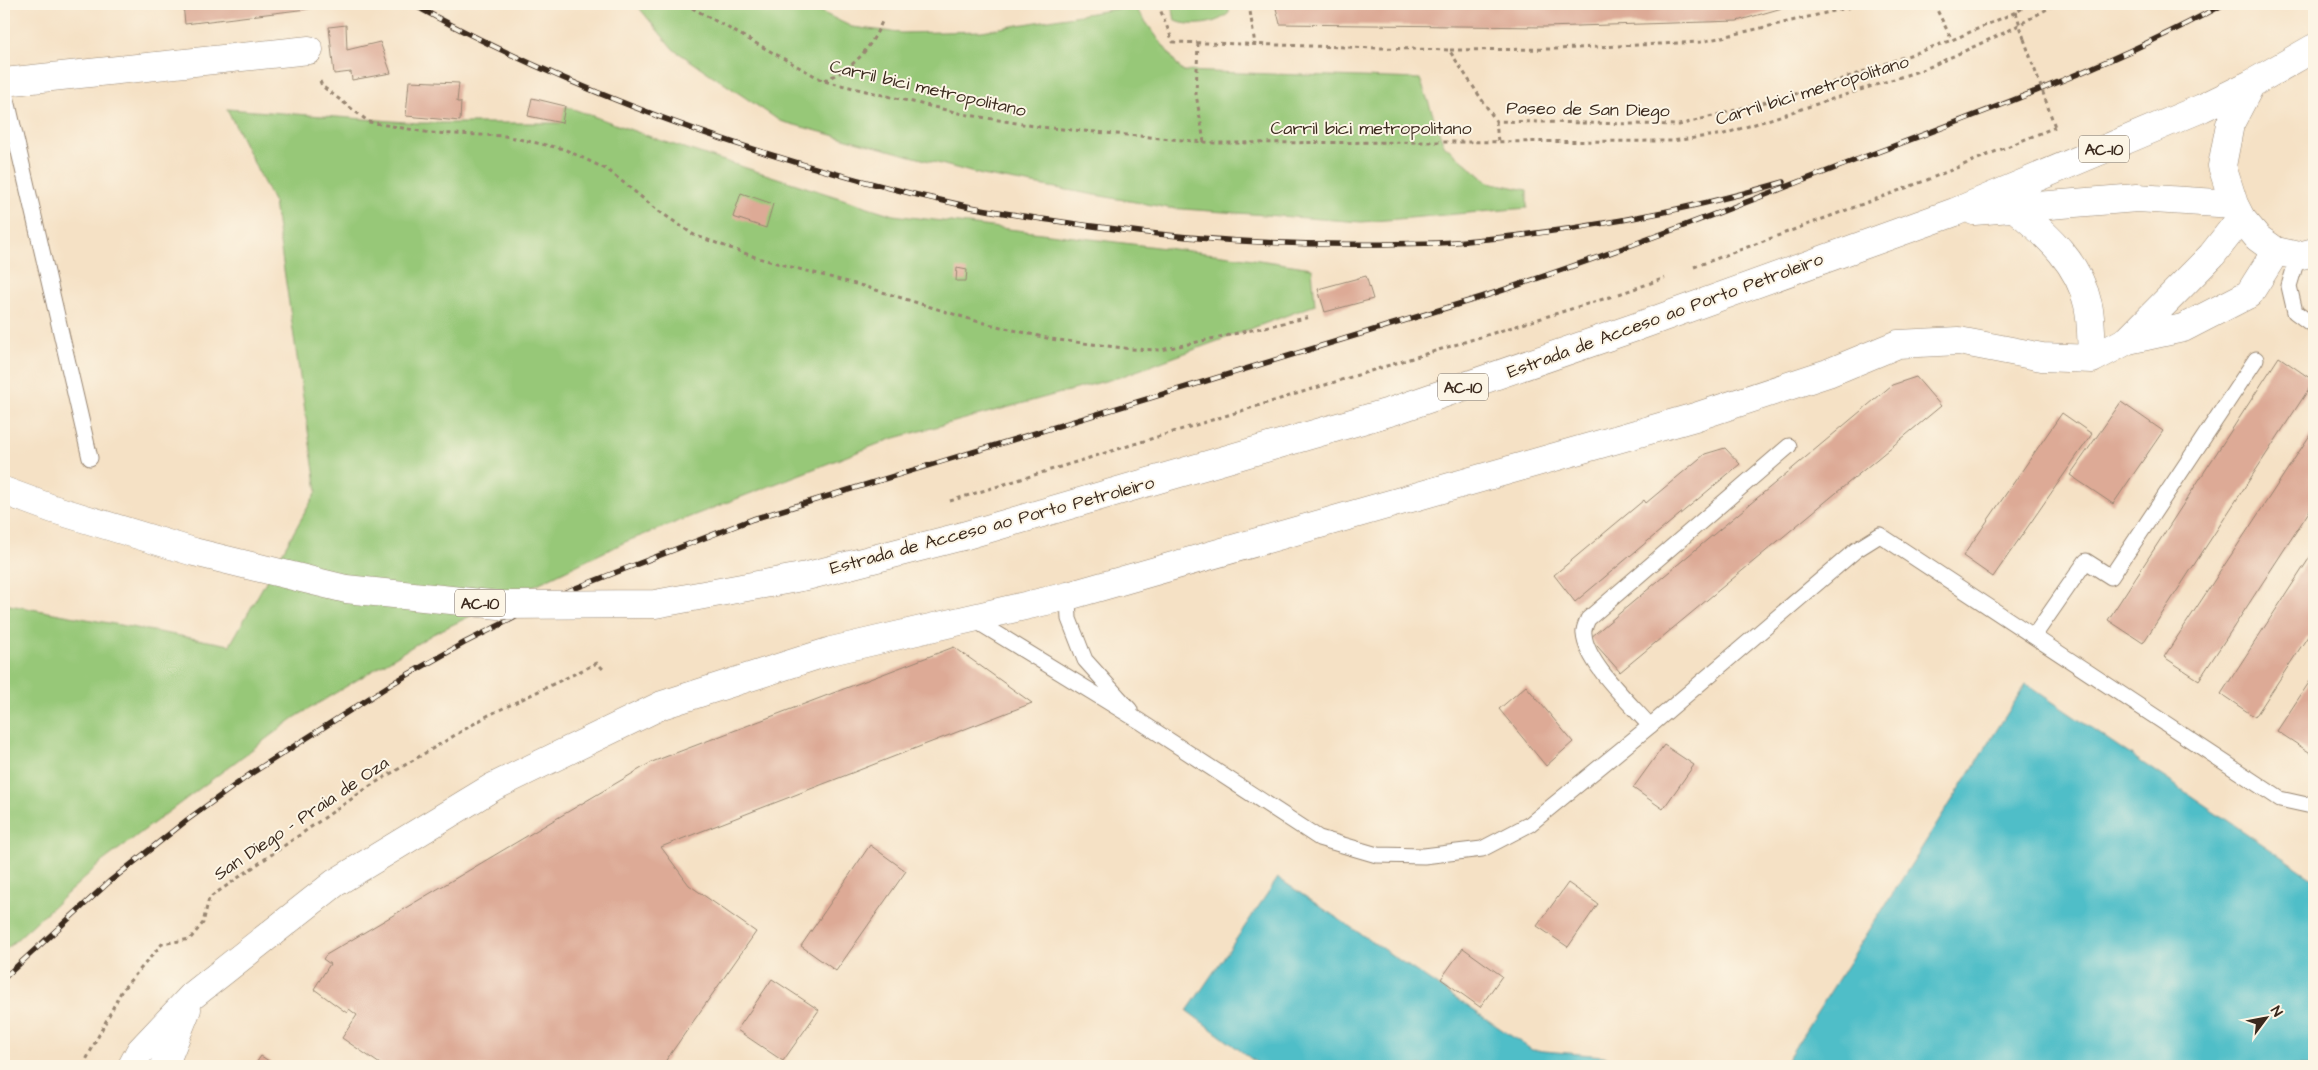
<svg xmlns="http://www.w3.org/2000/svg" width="2318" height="1070" font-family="'Architects Daughter',sans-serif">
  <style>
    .green { fill: #97c878; stroke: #69794b }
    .water { fill: #50bec8; stroke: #467473 }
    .building { fill: #ddaa96 }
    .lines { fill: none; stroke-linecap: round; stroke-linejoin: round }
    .service-casing { stroke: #988672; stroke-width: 17 }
    .minor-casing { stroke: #988672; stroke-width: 29 }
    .primary-casing { stroke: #988672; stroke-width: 29 }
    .path { stroke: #988672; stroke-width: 3; stroke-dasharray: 4 4; stroke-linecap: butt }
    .service { stroke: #fff; stroke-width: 15 }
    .minor { stroke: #fff; stroke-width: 28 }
    .primary { stroke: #fff; stroke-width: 28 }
    .rail-casing { stroke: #3b2a1e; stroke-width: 5.5 }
    .rail { stroke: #fcf5e5; stroke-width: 4; stroke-dasharray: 11; stroke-linecap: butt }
    .primary-bridge-casing { stroke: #988672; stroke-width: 29; stroke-linecap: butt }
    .path-bridge { stroke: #988672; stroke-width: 3; stroke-dasharray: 4 4; stroke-linecap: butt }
    .primary-bridge { stroke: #fff; stroke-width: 28 }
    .labels { text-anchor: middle; stroke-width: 4; stroke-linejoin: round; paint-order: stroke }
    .shield { fill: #fcf5e5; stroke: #75675a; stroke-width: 1 }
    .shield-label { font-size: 16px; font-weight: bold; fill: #3b2a1e }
    .street-label { font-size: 18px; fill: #3b2a1e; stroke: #fcf5e5 }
  </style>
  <rect width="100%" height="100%" fill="#fcf5e5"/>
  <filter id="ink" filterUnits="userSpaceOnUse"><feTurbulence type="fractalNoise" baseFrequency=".02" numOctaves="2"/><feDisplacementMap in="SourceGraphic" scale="10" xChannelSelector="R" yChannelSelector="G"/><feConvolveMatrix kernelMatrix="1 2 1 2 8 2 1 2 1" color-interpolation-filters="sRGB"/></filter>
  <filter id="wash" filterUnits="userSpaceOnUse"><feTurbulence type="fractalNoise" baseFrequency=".0096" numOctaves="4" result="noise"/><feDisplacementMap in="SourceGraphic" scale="20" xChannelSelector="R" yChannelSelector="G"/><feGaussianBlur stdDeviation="1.12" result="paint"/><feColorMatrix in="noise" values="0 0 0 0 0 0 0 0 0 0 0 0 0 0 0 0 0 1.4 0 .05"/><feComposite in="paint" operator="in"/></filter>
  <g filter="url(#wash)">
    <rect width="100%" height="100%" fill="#f5e1c5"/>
    <path class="green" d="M636,4h169l47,23 49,6 81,-2 152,-25 48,65 238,8 24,66 44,37 39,8v18l-165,14 -193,-14 -187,-33 -202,-54 -107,-72z
      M1172,4h57v9c-13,12 -37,14 -54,8z
      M565,106l97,35 231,74 346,42 73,11 3,37 -195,72 -229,62 -266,103 -192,92 -139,84 -191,143 -99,90v-347l226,41 87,-154 -43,-288 -47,-94 192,14h142z"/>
    <path class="water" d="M2026,684l288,195v187h-531z
      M1278,878l254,172 72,6 19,10h-362l-74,-55z"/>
    <g id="blocks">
      <path class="building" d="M183,4h140v3l-138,17z
        M1275,4h263l1,3 12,-3h245l-59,17 -192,6 -265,-3z
        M346,25l1,25 33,-8 11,31 -39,7 -1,-8 -17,2 -5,-47z
        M409,81l50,2 -2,19h4l-1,19 -54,-5z
        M532,98l33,8 -3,17 -34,-7z
        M741,193l32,11 -7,24 -33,-11z
        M957,268l10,2 -1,11h-10z
        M1366,276l7,23 -48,13 -7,-23z
        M2279,357l35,24 -171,262 -35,-23z
        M1916,377l25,29 -321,266 -30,-34 302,-253z
        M2121,402l42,29 -50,73 -43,-29z
        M2062,413l30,21 -99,143 -30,-21z
        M2314,429v75l-115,176 -35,-23z
        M1725,448l15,16 -165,138 -21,-27 90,-75 2,3 59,-49z
        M2314,551v76l-59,90 -34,-23z
        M954,647l78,56 -371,144 28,38 67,47 -94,134h-279l-41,-28 15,-23 -8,-6 -2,4 -33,-24 16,-25 -7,-5 3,-4 326,-193z
        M2314,675v75l-2,4 -35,-23z
        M1526,686l47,56 -27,24 -47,-57z
        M1664,745l30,20 -31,44 -30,-21z
        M870,845l36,26 -70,100 -35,-25z
        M1568,883l30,21 -30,43 -31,-21z
        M1463,948l39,28 -22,31 -39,-28z
        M772,979l47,31 -36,51 -46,-31z
        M261,1056l16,10h-23z"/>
    </g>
  </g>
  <g filter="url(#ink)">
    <use href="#blocks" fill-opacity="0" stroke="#988672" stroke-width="1"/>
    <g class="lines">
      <g class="service-casing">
        <path id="service" d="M4,87l86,371
          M2298,256l-9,30 6,26 19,14
          M1068,596l1,23 16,41 45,50
          M973,619l168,103 178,116 58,17 47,1 58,-7 48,-25 120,-98 206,-176 24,-15 400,264 27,6 7,-3
          M2034,636l52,-75 25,16 145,-218
          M1650,726c-20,-23 -64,-63 -66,-92 -1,-5 2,-10 4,-15l201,-173"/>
      </g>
      <g class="minor-casing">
        <path id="minor" d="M4,82l305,-32
          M2016,209c32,27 63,54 72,96 4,17 3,37 4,54
          M2128,340l84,-85 29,-37
          M132,1066l8,-15 52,-55 143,-113 158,-96 169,-82 169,-54 237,-55 627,-179 133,-44 70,-29 61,-3 83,16 50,2 36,-19 55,-12 66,-34 27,-43
          M164,1066l23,-57"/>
      </g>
      <g class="primary-casing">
        <path id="primary" d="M2314,48l-63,36 -21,40 -8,42 12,38 7,14 17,20 18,13 22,5 16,-4
          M1974,211l163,-13 97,6
          M963,536l430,-125 243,-84 319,-115 247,-104 49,-24"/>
      </g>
      <path class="path" d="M685,4l139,77 139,33 77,13 175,16 457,-2 52,-7 201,-65 83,-38 48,-27
        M1158,4l15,38 276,8 47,71 183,4 135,-36 138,-49 64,-28 14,-8
        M1249,4l6,41
        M1934,4l18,36
        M2016,12l8,27
        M1198,43l-2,51 8,48
        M1450,50l106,-1 145,-7 146,-34 11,-4
        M824,80c30,-11 45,-30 58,-58
        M320,81l2,5 47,36 62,11 74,3 59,13 44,21 48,39 38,26 64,23 105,28 113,35 75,18 80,10 30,1 149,-33
        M1496,121l2,21
        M1694,267l233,-87 128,-53
        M1619,294l46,-16
        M950,501l663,-205
        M83,1066l39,-76 40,-46 28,-5 13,-16 6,-25 161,-112 117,-70 110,-53 6,6"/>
      <use href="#service" class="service"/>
      <use href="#minor" class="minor"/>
      <use href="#primary" class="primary"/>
      <g class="rail-casing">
        <path id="rail" d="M412,4c173,95 362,160 554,202 44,9 89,15 134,21 94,13 188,19 284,17 23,-1 47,0 71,-2 108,-9 225,-29 329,-60
          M4,978l105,-96 78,-62 65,-47 141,-90 71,-40 99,-50 190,-74 729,-222c125,-41 247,-88 369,-135 127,-48 254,-93 373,-158"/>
      </g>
      <use href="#rail" class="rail"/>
      <g class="primary-bridge-casing">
        <path id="primary-bridge" d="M4,491l49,18 141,43 152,37 153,16 156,-1 152,-28 156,-40"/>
      </g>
      <path class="path-bridge" d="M2024,39l31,88"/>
      <use href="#primary-bridge" class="primary-bridge"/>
    </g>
  </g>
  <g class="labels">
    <g class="shield">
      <rect x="2079" y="135.5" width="50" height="27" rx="4"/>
      <rect x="1438" y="373.5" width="50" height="27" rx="4"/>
      <rect x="455" y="589.5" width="50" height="27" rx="4"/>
    </g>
    <g class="shield-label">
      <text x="2104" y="155">AC-10</text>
      <text x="1463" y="393">AC-10</text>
      <text x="480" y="609">AC-10</text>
    </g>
    <g class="street-label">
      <text transform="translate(928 88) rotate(13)" y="6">Carril bici metropolitano</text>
      <text transform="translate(1812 90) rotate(-17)" y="6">Carril bici metropolitano</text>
      <text transform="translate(1588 109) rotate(1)" y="6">Paseo de San Diego</text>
      <text x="1371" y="134">Carril bici metropolitano</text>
      <text transform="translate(1665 315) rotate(-20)" y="6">Estrada de Acceso ao Porto Petroleiro</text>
      <text transform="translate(992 525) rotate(-15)" y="6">Estrada de Acceso ao Porto Petroleiro</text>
      <text transform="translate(301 818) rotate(-34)" y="6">San Diego - Praia de Oza</text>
    </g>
  </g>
  <rect width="2318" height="1070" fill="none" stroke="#fcf5e5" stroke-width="20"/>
  <g transform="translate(2266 1018) rotate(58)" stroke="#fcf5e5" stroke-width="4" paint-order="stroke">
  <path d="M0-4L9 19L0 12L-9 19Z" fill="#3b2a1e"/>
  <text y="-8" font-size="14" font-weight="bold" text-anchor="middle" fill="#3b2a1e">N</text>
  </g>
</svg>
